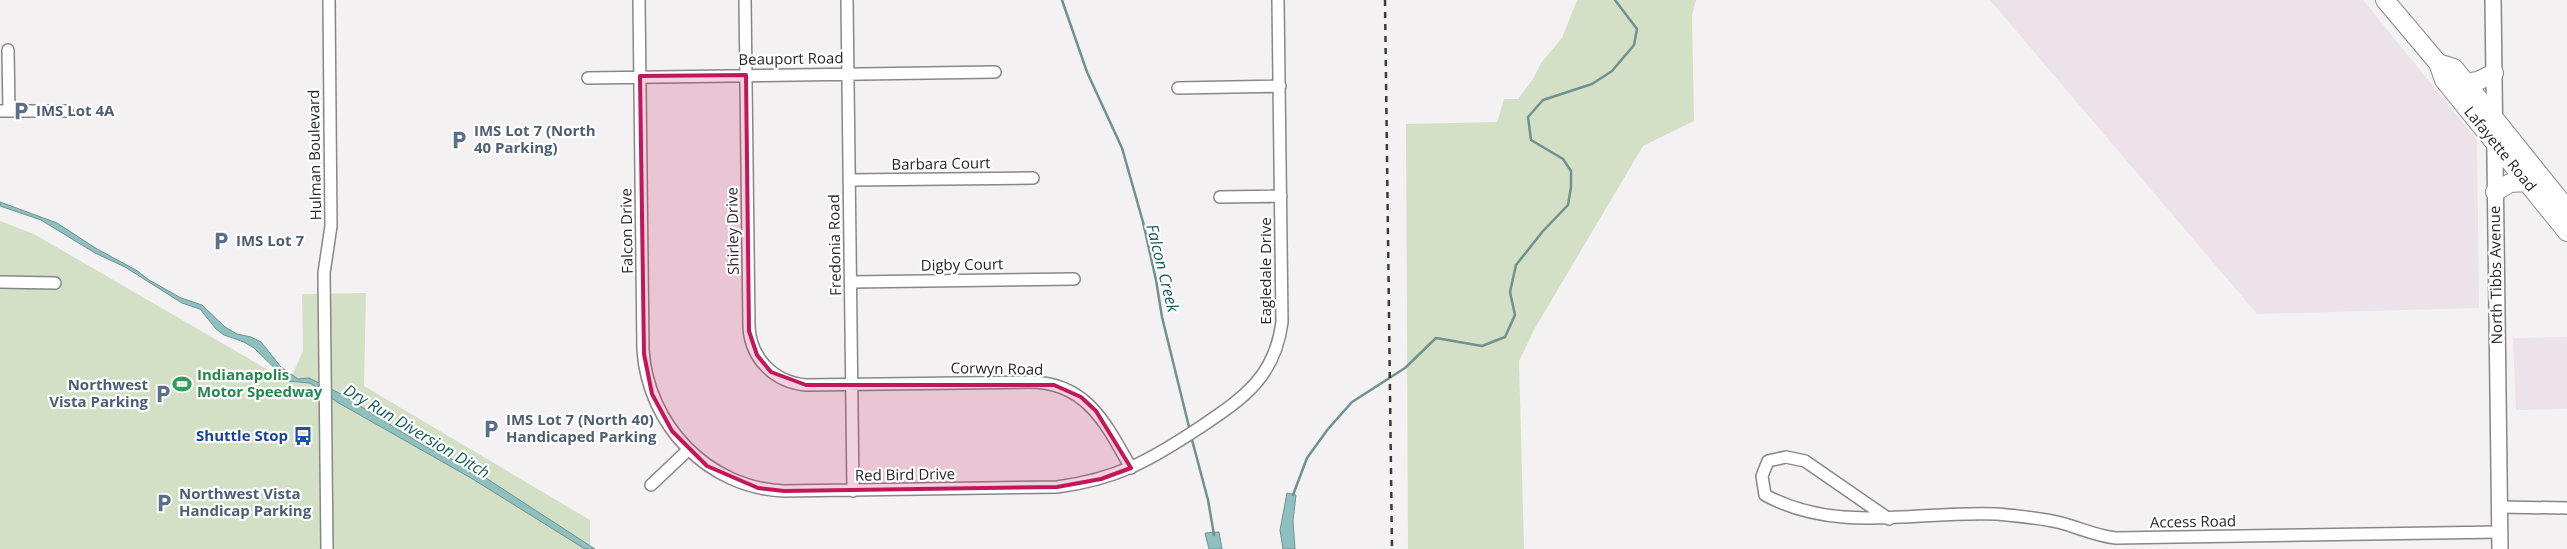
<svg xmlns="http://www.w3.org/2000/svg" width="2567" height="549" font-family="'Open Sans',sans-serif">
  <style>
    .built { fill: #ebe2ea }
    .green { fill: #d4e0c5 }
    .water { fill: #8dc0bf; stroke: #6e9291 }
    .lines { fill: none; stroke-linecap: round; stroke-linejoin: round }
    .stream { stroke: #6e9291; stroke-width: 2.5 }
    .street-casing { stroke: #898688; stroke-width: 14 }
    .secondary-casing { stroke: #898688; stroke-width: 18 }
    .primary-casing { stroke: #898688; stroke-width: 20 }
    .street { stroke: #fff; stroke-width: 11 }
    .secondary { stroke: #fff; stroke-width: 15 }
    .primary { stroke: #fff; stroke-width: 18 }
    .rail { stroke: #3c3b3c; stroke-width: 2.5; stroke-dasharray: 6 6; stroke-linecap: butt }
    .marked { fill: #c2185b; fill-opacity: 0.2; stroke: #c2185b; stroke-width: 4; stroke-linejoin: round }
    .labels { text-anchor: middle; stroke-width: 4.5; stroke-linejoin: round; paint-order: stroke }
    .street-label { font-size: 15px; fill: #272627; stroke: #fff }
    .service-label { font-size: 15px; font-weight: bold; fill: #4e5e75; stroke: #fff; text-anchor: start }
    .leisure-label { font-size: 15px; font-weight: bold; fill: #27864d; stroke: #fff; text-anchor: start }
    .transit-label { font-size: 15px; font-weight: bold; fill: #164399; stroke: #fff; text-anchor: end }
    .water-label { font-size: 16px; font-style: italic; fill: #135b5b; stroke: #fff }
  </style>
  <rect width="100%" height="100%" fill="#f4f1f3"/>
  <path class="built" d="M1990,0h373l114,140 2,168 -222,6z
    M2567,337v72l-51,1 -3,-72z"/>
  <path class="green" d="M1577,0h119l-4,15 2,106 -51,25 -108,182 -16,33 5,188h-116l-2,-425 91,-2 7,-23h14l15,-20 8,-16 21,-25z
    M0,221l34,13 255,148 14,-31 -1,-57 64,-1 -2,93 226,134v29h-590z"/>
  <path class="water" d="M0,202l57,21 40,26 39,21 13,10 32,18 21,7 23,22 12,7 14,3 10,5 20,25 17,12 11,-1 30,15 84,52 49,24 123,80h-10l-114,-71 -134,-76 -27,-19 -22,-2 -34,-33 -10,-6 -20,-7 -8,-6 -16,-20 -18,-6 -57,-36 -30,-14 -54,-33 -41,-14z
    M1287,493l9,2 -3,26 2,28h-12l-3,-19z
    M1219,532l3,17h-13l-4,-16z"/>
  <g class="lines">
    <path class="stream" d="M1062,0l25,72 35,76 21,74 13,58 6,37 28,114
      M1191,436l17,64 6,35
      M1293,495l14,-37 21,-29 24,-27 53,-34 31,-30 46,8 23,-9 10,-22 -5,-23 6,-27 27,-34 25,-26 3,-18v-16l-8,-12 -32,-19 -3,-23 15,-17 49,-16 20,-13 22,-26 3,-16 -22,-29"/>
    <g class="street-casing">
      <path id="street" d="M639,0l4,350c5,75 65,138 141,141l273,-4c60,-8 92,-26 142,-59 43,-29 76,-50 83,-106l-4,-322
        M745,0l4,327c2,32 25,55 57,58l223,-3c58,0 77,42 102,86
        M847,0l6,491
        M8,50l1,61
        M588,78l407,-6
        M1178,88l102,-2
        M0,111h67
        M849,180l184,-2
        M1220,197l61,-1
        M0,282l55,1
        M851,282l223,-3
        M651,485l37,-35
        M2499,507l68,1
        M1889,519l-84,-58 -19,-4 -18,4 -6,15 3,19c74,40 154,15 232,19 22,2 46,4 68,10 17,5 32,12 51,14l384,-6
        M327,549l-3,-276 7,-47 -2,-226"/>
    </g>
    <g class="secondary-casing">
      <path id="secondary" d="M2493,0l7,549"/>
    </g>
    <g class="primary-casing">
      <path id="primary" d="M2385,0l53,63 6,17 123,152
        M2438,63l16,5 113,141
        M2465,83l13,-2 16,-8
        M2495,192l15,-9 16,-1"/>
    </g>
    <use href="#street" class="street"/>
    <use href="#secondary" class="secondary"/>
    <use href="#primary" class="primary"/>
    <path class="rail" d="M1385,0l7,549"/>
  </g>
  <path class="marked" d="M746,75l3,256 8,24 14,17 35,13h248l27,12 15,14 35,57 -30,11 -44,8 -273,4 -26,-3 -51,-22 -35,-35 -20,-37 -8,-40 -4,-278z"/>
  <defs>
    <g id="parking-bare" transform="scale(1.5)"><path d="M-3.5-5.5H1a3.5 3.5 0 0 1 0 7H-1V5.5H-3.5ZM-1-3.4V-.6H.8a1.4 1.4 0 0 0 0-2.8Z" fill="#5c6f8a" stroke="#fff" stroke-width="2.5" paint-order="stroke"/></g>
    <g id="stadium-bare" transform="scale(1.5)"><path d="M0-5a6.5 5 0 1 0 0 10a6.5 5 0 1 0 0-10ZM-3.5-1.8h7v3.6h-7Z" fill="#2e9e5b" stroke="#fff" stroke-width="2.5" paint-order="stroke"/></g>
    <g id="bus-bare" transform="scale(1.5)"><path d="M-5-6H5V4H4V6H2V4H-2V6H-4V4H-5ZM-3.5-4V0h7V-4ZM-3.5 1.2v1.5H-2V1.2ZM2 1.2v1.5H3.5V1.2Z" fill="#1a4fb4" stroke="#fff" stroke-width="2.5" paint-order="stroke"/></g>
  </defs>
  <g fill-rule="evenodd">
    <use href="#parking-bare" x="21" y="111"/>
    <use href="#parking-bare" x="459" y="140"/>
    <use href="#parking-bare" x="221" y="241"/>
    <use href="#stadium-bare" x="182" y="384"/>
    <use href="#parking-bare" x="163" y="394"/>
    <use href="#parking-bare" x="491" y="429"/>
    <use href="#bus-bare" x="303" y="436"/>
    <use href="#parking-bare" x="164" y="503"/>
  </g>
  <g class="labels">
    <g class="street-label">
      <text transform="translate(791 59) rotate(-1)" y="5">Beauport Road</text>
      <text transform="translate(2500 149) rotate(51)" y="5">Lafayette Road</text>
      <text transform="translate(315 155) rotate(-91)" y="5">Hulman Boulevard</text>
      <text transform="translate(941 164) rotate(-1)" y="5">Barbara Court</text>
      <text transform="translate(627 231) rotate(-91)" y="5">Falcon Drive</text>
      <text transform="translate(733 231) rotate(-91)" y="5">Shirley Drive</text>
      <text transform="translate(835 245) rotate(-91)" y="5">Fredonia Road</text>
      <text transform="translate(962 265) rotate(-1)" y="5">Digby Court</text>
      <text transform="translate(1266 271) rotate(-90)" y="5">Eagledale Drive</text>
      <text transform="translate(2496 275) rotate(-91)" y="5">North Tibbs Avenue</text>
      <text transform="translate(997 369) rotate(1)" y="5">Corwyn Road</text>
      <text transform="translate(905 475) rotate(-1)" y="5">Red Bird Drive</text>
      <text transform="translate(2193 522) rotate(-1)" y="5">Access Road</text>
    </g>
    <g class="service-label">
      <text x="36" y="116">IMS Lot 4A</text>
      <text x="474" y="136">IMS Lot 7 (North<tspan x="474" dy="17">40 Parking)</tspan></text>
      <text x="236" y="246">IMS Lot 7</text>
      <text x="148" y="390" text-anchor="end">Northwest<tspan x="148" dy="17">Vista Parking</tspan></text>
      <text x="506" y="425">IMS Lot 7 (North 40)<tspan x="506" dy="17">Handicaped Parking</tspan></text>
      <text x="179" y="499">Northwest Vista<tspan x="179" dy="17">Handicap Parking</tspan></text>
    </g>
    <g class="leisure-label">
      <text x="197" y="380">Indianapolis<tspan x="197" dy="17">Motor Speedway</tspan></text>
    </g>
    <g class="transit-label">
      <text x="288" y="441">Shuttle Stop</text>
    </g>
    <g class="water-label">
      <text transform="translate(1163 268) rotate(76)" y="6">Falcon Creek</text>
      <text transform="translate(417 431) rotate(31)" y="6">Dry Run Diversion Ditch</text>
    </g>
  </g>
</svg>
